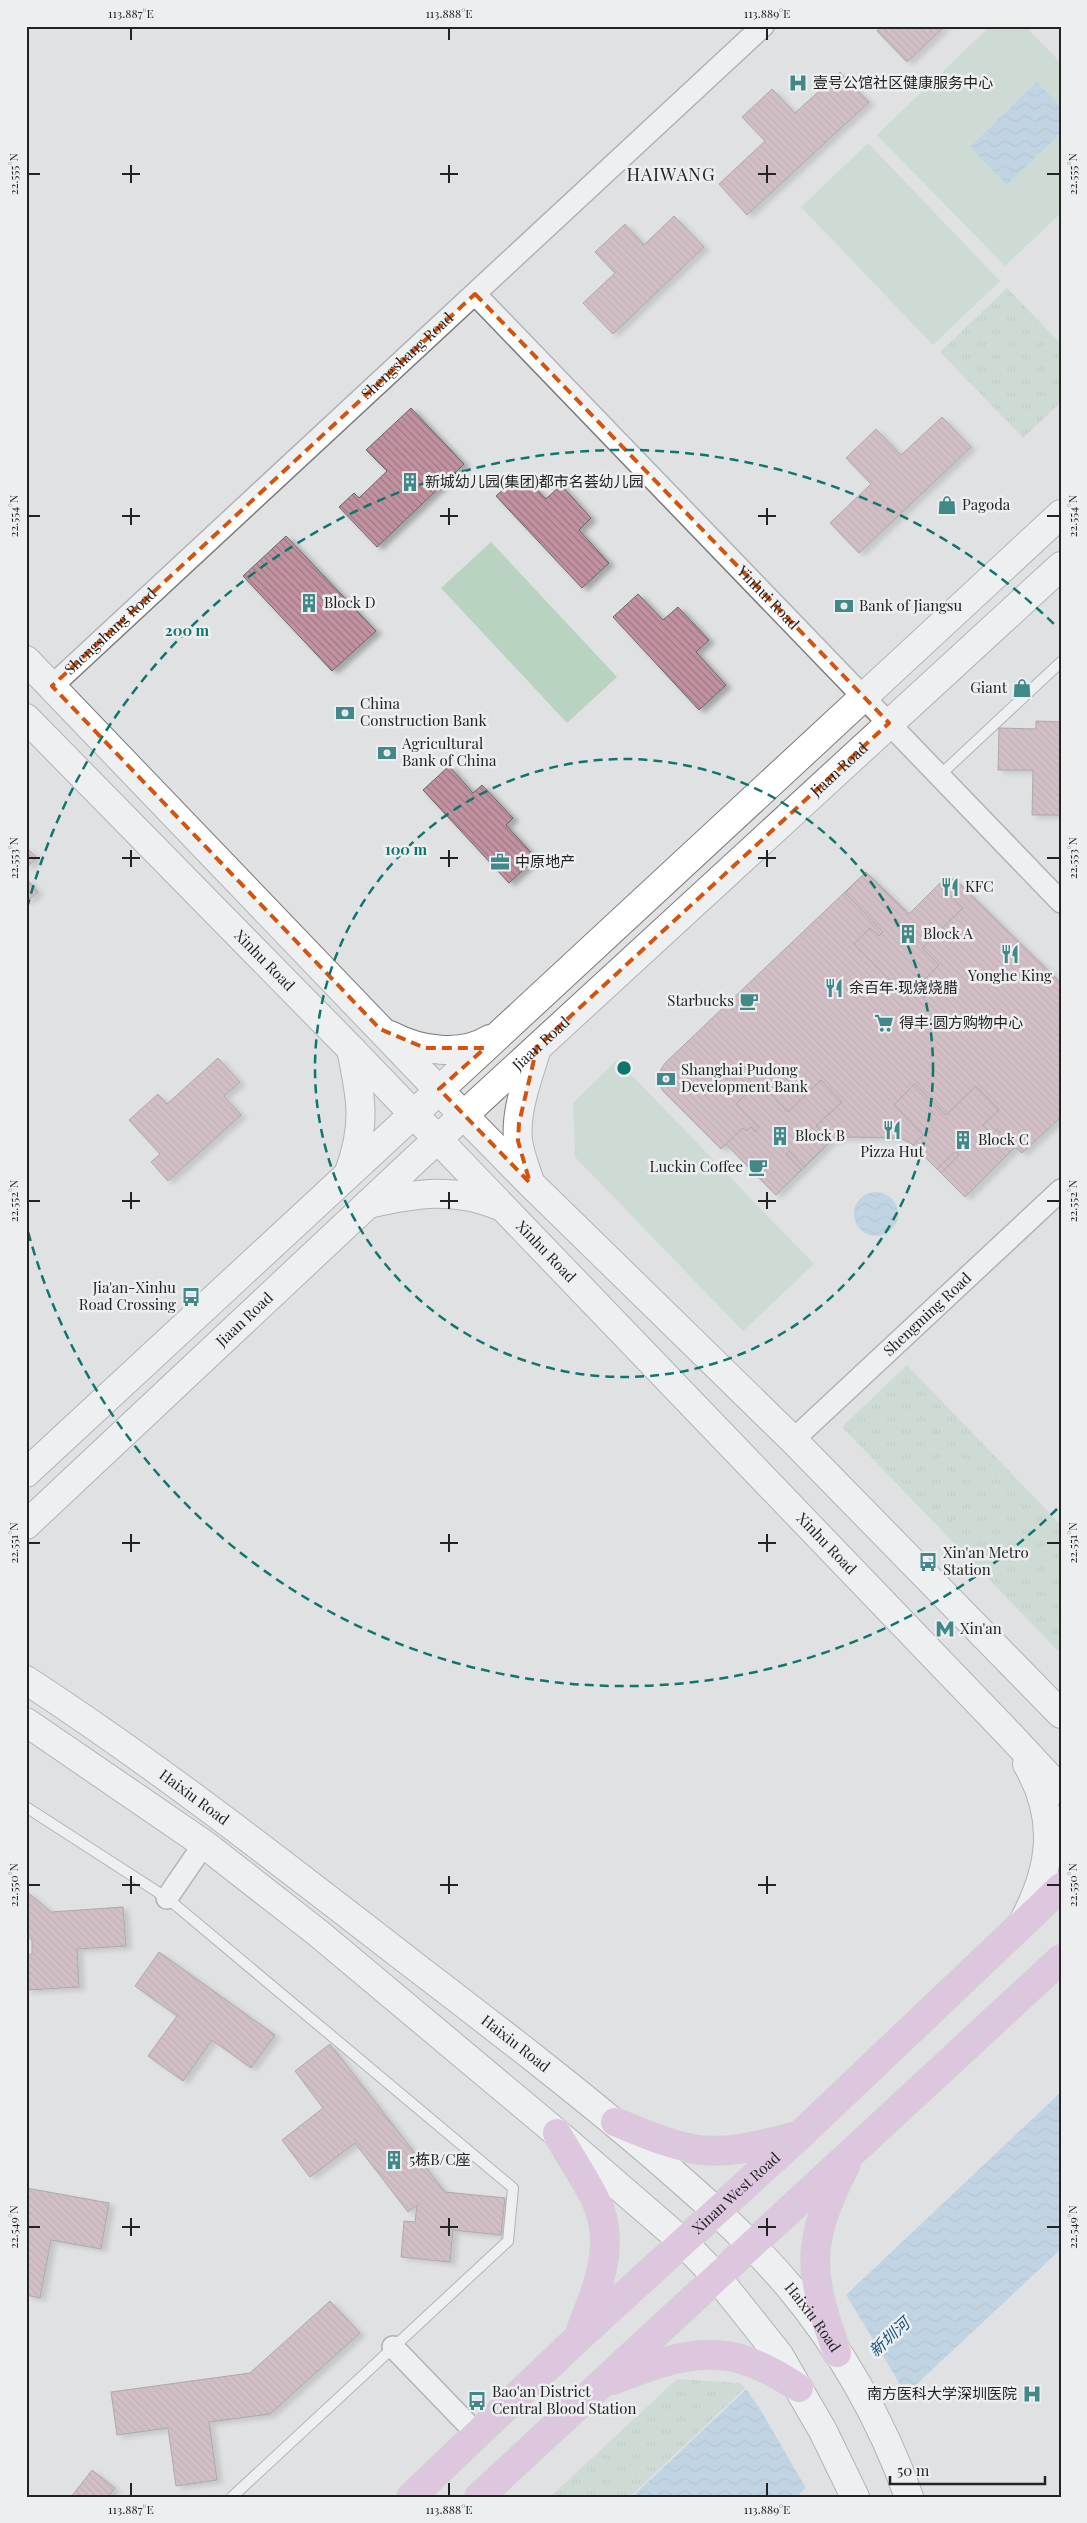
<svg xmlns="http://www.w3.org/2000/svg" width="1087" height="2523" font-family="'Playfair Display','Noto Sans SC',serif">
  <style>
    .grass { fill: url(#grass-tufts) }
    .garden { fill: #b8d3c0 }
    .water { fill: url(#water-waves) }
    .pier { fill: #e0e1e3 }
    .building { fill: url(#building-back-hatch); stroke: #696768; filter: url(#shadow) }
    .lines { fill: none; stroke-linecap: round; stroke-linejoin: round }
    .lane-casing { stroke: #797a7b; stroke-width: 12 }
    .street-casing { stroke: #797a7b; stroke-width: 24 }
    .secondary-casing { stroke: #797a7b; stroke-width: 30 }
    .primary-casing { stroke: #bdbdbd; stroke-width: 30 }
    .lane { stroke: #fff; stroke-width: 10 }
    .street { stroke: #fff; stroke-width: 21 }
    .secondary { stroke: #fff; stroke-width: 28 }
    .primary { stroke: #d9a7da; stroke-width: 28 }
    .marked { fill: none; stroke: #d4540e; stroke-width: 4; stroke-dasharray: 10 6; stroke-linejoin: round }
    .ticks { fill: none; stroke: #232324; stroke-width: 2 }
    .ring { fill: none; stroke: #0f766e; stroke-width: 2.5; stroke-dasharray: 9 6 }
    .labels { text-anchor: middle; stroke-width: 5; stroke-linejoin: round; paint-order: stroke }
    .poi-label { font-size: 15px; fill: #232324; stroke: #edeef0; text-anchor: start }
    .street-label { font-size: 15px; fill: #232324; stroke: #edeef0 }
    .water-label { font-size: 16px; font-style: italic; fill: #11557d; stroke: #edeef0 }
    .quarter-label { font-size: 18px; letter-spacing: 1px; fill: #232324; stroke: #edeef0 }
    .centre { fill: #0f766e; stroke: #edeef0; stroke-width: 2.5 }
    .ring-label { font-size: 15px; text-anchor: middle; font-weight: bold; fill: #0f766e; stroke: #edeef0; stroke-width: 5; stroke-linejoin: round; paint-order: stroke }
    .neatline { fill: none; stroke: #232324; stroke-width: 2 }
    .ticks-label { font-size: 12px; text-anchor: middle; fill: #232324 }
  </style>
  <defs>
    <pattern id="grass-tufts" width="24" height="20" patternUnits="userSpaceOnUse" patternTransform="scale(1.25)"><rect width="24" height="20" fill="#b8d3c0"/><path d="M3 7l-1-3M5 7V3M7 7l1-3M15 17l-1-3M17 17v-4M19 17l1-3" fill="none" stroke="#9eb5a5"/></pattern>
    <pattern id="water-waves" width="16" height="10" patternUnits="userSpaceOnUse" patternTransform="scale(1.25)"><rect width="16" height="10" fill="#9bc3e2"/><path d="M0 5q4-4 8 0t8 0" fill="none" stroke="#85a7c2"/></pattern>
    <pattern id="building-back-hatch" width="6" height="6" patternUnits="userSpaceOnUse" patternTransform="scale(1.25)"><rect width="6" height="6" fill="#c292a1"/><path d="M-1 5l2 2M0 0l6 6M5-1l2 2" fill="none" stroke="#9d7783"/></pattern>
    <filter id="shadow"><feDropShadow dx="5.5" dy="3" stdDeviation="2.5" flood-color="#0004"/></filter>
  </defs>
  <rect width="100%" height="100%" fill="#e0e1e3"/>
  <path class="grass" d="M1007,288l54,56v58l-38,36 -83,-86z
    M907,1365l154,160v129l-219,-227z
    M677,2379l62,4 6,5 -115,109h-80z"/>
  <path class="garden" d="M990,26h35l36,37v43l-24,-24 -30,103 54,-52v80l-56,53 -128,-131z
    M868,143l132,138 -67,64 -132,-138z
    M491,542l126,135 -50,46 -126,-135z
    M617,1060l197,204 -71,67 -168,-174 -2,-54z"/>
  <path class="water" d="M1037,82l24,24v27l-54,52 -37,-38z
    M854 1214a22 22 0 1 1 44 0a22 22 0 1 1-44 0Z
    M1061,2092v157l-265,248h-164z"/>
  <path class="pier" d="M845,2293l62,103 -100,94 -47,-81 -15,-21z"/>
  <path class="building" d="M882,26h63l-38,36 -30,-31z
    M840,72l29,30 -122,113 -28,-31 46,-43 -23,-24 30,-28 23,24z
    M674,216l30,31 -91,87 -30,-31 32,-30 -20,-21 30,-28 19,21z
    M411,408l53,56 -87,83 -38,-40 15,-14 5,5 28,-27 -21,-21z
    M942,417l29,30 -112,106 -29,-30 41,-39 -25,-26 30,-29 25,26z
    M521,473l25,26 15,-14 30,33 -12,12 30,33 -27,25 -86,-92z
    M286,536l90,95 -44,40 -89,-95z
    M638,594l25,26 15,-13 31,33 -13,12 30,33 -27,25 -86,-93z
    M1036,721l25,1v93h-29l1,-45h-35l1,-42 37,1z
    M449,766l24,27 9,-8 31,33 -7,7 30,33 -27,25 -86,-93z
    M26,847l11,11 -11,10z
    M866,872l43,42 30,-30 24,24 -41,40 17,17 -32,32 -53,-53 16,-16 9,8 4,-4 -38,-39z
    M866,872l43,42 33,-33 11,-2 5,3 103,101v134l-39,36 -7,-6 -50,50 -52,-52 -12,-7 -57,-1 -13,4 -55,54 -50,-51 -5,5 -58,-58 -4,-7 2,-15 4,-6z
    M26,878l12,14 -12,10z
    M218,1058l22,24 -16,14 17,19 -73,66 -17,-19 9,-8 -31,-34 29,-26 9,10z
    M821,1080l21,22 -26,24 15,15 -27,26 -15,-16 -3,3 15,16 -25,25 -50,-51 17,-16 3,3 5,-4 4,5 4,-4 -23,-24 23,-22 29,30z
    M915,1084l31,31 30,-29 23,24 -16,15 9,9 5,-5 18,18 -50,50 -24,-24 18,-18 -4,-3 -18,17 -24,-24 10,-10 -29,-30z
    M26,1891l25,21 72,-5 3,39 -49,3 2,38 -53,3v-35l6,-1v-14l-6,-5z
    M159,1952l116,83 -24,33 -39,-28 -29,41 -35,-25 29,-40 -42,-30z
    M330,2044l115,148 60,6 -4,37 -48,-5 -3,32 -49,-5 3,-36 11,1 2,-17 -9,7 -53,-69 -45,34 -28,-37 41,-32 -28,-37z
    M26,2188l83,15 -8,46 -50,-9 -11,58 -14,-3z
    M330,2301l30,32 -90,81 -61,8 8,58 -41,6 -8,-58 -51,7 -6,-43 139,-19z
    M92,2470l23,18 -7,9h-37z"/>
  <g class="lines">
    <g class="lane-casing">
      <path id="lane" d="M939,776l122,-114
        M26,1807l141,91 346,290 -5,53 -276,256"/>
    </g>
    <g class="street-casing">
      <g id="street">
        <path id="s1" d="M475,294l586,608"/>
        <path id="s2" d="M52,686l711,-660"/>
        <path id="s3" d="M793,1440l268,-250"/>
        <path d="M167,1898l37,-54"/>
        <path d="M393,2347l84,87"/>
      </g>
    </g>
    <g class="secondary-casing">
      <g id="secondary">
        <path d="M26,660l401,418 103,105 263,257 268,274"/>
        <path id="s4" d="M26,718l325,331 657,684 53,57"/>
        <path d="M390,1035c30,16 71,22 100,4"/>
        <path d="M349,1172c18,-49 12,-74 2,-123"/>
        <path d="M529,1179c-4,-12 -9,-25 -11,-38 -3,-31 10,-63 19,-93"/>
        <path d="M368,1204c49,-11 85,-17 132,2"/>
        <path d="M26,1473l1035,-959"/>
        <path id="s5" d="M26,1525l390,-366 645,-593"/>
        <path id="s6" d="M26,1680c135,88 262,188 390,287 81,62 162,124 240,191 46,40 92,80 132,127 52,62 94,136 121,212"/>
        <path d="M26,1722l178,122 114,89 239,200 126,109 33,34 63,79 44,76 32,66"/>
        <path d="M1023,1922c29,-54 36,-103 4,-158"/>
      </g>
    </g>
    <g class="primary-casing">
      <g id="primary">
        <path d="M615,2122c77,32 95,38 177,15"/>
        <path d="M557,2133c12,21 26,42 37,63 24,47 4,90 -13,134"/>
        <path d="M837,2353c-30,-82 -31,-111 9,-189"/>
        <path d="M613,2380c75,-29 115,-41 186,8"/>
        <path id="s7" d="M411,2497l168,-160 220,-201 262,-249"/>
        <path d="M479,2497l582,-538"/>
      </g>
    </g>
    <use href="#lane" class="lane"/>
    <use href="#street" class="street"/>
    <use href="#secondary" class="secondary"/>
    <use href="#primary" class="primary"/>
  </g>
  <path d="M0 0H1087V2523H0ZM475,294l414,429 -352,324 -18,76 -1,18 12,42 -91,-94 46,-41h-60l-45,-19 -328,-343z" fill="#e0e1e3" fill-opacity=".55" fill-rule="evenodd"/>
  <path class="marked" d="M475,294l414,429 -352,324 -18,76 -1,18 12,42 -91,-94 46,-41h-60l-45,-19 -328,-343z"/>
  <path class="ticks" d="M131,28v12M449,28v12M767,28v12M131,165v18M449,165v18M767,165v18M28,174h12M122,174h18M440,174h18M758,174h18M1047,174h13M131,508v17M449,508v17M767,508v17M28,516h12M122,516h18M440,516h18M758,516h18M1047,516h13M131,850v17M449,850v17M767,850v17M28,858h12M122,858h18M440,858h18M758,858h18M1047,858h13M131,1192v17M449,1192v17M767,1192v17M28,1201h12M122,1201h18M440,1201h18M758,1201h18M1047,1201h13M131,1534v18M449,1534v18M767,1534v18M28,1543h12M122,1543h18M440,1543h18M758,1543h18M1047,1543h13M131,1876v18M449,1876v18M767,1876v18M28,1885h12M122,1885h18M440,1885h18M758,1885h18M1047,1885h13M131,2218v18M449,2218v18M767,2218v18M28,2227h12M122,2227h18M440,2227h18M758,2227h18M1047,2227h13M131,2483v13M449,2483v13M767,2483v13"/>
  <g class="ring">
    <circle cx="624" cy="1068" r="309"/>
    <path d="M1057 1509A618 618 0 0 1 27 1228M27 908A618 618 0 0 1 1057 627"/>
  </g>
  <defs>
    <g id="hospital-bare" transform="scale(1.5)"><path d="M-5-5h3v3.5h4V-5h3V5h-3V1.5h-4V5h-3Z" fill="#418989" stroke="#edeef0" stroke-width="2.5" paint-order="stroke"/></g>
    <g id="building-bare" transform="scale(1.5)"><path d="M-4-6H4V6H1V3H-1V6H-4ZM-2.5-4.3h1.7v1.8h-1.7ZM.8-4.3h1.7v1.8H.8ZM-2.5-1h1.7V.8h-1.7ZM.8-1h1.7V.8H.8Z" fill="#418989" stroke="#edeef0" stroke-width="2.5" paint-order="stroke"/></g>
    <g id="shop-bare" transform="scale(1.5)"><path d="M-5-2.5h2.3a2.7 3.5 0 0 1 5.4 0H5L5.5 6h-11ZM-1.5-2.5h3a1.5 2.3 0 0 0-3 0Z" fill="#418989" stroke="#edeef0" stroke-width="2.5" paint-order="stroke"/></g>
    <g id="bank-bare" transform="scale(1.5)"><path d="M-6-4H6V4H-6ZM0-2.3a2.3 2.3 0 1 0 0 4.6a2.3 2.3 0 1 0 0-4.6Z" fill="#418989" stroke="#edeef0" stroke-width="2.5" paint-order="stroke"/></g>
    <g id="office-bare" transform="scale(1.5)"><path d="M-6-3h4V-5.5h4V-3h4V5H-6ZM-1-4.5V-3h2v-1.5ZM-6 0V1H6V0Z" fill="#418989" stroke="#edeef0" stroke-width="2.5" paint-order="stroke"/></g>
    <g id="restaurant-bare" transform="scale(1.5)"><path d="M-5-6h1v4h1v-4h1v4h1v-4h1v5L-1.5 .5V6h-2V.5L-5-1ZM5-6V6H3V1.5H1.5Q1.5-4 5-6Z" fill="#418989" stroke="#edeef0" stroke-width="2.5" paint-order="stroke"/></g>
    <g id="cafe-bare" transform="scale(1.5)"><path d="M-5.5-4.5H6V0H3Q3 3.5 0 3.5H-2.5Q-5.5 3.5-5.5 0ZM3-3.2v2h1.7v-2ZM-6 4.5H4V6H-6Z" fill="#418989" stroke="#edeef0" stroke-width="2.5" paint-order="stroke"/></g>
    <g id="supermarket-bare" transform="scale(1.5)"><path d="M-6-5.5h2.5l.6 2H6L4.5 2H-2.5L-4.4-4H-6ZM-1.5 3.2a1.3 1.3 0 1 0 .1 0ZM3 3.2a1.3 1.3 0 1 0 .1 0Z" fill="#418989" stroke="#edeef0" stroke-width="2.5" paint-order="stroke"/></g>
    <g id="bus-bare" transform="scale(1.5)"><path d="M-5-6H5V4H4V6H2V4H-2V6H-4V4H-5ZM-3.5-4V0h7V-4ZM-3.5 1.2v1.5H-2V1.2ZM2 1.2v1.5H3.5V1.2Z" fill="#418989" stroke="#edeef0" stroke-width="2.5" paint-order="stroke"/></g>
    <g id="metro-bare" transform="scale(1.5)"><path d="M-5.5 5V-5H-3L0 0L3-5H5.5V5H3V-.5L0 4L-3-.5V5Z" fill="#418989" stroke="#edeef0" stroke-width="2.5" paint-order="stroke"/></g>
  </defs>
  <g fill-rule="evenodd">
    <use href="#hospital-bare" x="798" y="83"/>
    <use href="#building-bare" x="410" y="482"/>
    <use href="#shop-bare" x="947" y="505"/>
    <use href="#building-bare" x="309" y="603"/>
    <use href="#bank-bare" x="844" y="606"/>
    <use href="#shop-bare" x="1022" y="688"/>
    <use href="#bank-bare" x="345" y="713"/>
    <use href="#bank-bare" x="387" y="753"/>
    <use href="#office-bare" x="500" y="862"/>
    <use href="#restaurant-bare" x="950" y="887"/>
    <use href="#building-bare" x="908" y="934"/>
    <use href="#restaurant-bare" x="1010" y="954"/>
    <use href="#restaurant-bare" x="834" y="988"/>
    <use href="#cafe-bare" x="749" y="1001"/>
    <use href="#supermarket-bare" x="884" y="1023"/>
    <use href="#bank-bare" x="666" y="1079"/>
    <use href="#restaurant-bare" x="892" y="1130"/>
    <use href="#building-bare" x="780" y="1136"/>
    <use href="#building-bare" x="963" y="1140"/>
    <use href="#cafe-bare" x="758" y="1167"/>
    <use href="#bus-bare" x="191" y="1297"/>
    <use href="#bus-bare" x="928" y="1562"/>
    <use href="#metro-bare" x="945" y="1629"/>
    <use href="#building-bare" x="394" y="2160"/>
    <use href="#hospital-bare" x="1032" y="2394"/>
    <use href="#bus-bare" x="477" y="2401"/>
  </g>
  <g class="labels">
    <g class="poi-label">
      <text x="813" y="88">壹号公馆社区健康服务中心</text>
      <text x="425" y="487">新城幼儿园(集团)都市名荟幼儿园</text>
      <text x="962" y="510">Pagoda</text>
      <text x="324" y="608">Block D</text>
      <text x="859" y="611">Bank of Jiangsu</text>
      <text x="1007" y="693" text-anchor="end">Giant</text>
      <text x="360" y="709">China<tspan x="360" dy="17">Construction Bank</tspan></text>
      <text x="402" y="749">Agricultural<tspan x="402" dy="17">Bank of China</tspan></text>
      <text x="515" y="867">中原地产</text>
      <text x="965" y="892">KFC</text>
      <text x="923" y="939">Block A</text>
      <text x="1010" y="981" text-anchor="middle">Yonghe King</text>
      <text x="849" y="993">余百年·现烧烧腊</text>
      <text x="734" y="1006" text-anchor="end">Starbucks</text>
      <text x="899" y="1028">得丰·圆方购物中心</text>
      <text x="681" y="1075">Shanghai Pudong<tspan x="681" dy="17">Development Bank</tspan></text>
      <text x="795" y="1141">Block B</text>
      <text x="978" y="1145">Block C</text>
      <text x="892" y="1157" text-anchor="middle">Pizza Hut</text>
      <text x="743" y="1172" text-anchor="end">Luckin Coffee</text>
      <text x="176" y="1293" text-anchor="end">Jia'an-Xinhu<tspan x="176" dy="17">Road Crossing</tspan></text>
      <text x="943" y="1558">Xin'an Metro<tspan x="943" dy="17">Station</tspan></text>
      <text x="960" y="1634">Xin'an</text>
      <text x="409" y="2165">5栋B/C座</text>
      <text x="492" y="2397">Bao'an District<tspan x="492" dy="17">Central Blood Station</tspan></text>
      <text x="1017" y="2399" text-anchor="end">南方医科大学深圳医院</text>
    </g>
    <g class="street-label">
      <text dy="5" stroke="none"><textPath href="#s2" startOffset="485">Shengshang Road</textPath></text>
      <text dy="5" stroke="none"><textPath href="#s1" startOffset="422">Yinhui Road</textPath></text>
      <text dy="5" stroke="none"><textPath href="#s2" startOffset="80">Shengshang Road</textPath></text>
      <text dy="5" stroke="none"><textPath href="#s5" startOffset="1110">Jiaan Road</textPath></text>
      <text dy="5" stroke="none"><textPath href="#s4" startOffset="340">Xinhu Road</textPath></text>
      <text dy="5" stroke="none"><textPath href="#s5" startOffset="705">Jiaan Road</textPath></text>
      <text dy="5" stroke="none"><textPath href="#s4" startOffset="745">Xinhu Road</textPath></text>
      <text dy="5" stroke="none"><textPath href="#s3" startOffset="184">Shengming Road</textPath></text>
      <text dy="5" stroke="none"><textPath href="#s5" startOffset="300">Jiaan Road</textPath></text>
      <text dy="5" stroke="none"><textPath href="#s4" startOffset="1150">Xinhu Road</textPath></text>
      <text dy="5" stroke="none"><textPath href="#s6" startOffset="205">Haixiu Road</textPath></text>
      <text dy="5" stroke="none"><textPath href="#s6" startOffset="610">Haixiu Road</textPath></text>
      <text dy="5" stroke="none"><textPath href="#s7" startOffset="445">Xinan West Road</textPath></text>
      <text dy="5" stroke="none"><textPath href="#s6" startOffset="1015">Haixiu Road</textPath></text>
    </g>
    <g class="water-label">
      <text transform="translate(889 2337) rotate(-43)" y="6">新圳河</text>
    </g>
    <g class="quarter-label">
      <text x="671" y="181">HAIWANG</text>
    </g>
  </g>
  <circle cx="624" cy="1068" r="8" class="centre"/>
  <g class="ring-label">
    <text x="187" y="636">200 m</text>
    <text x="406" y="855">100 m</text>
  </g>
  <rect width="1087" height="2523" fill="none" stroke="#edeef0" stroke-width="55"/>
  <path d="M890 2476v8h155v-8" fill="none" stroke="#232324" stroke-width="2.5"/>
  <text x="897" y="2476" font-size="15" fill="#232324" stroke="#edeef0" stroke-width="4" paint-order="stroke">50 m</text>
  <rect x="28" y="28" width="1032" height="2468" class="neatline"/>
  <g class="ticks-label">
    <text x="131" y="18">113.887°E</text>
    <text x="449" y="18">113.888°E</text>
    <text x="767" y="18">113.889°E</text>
    <text transform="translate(14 174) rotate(-90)" y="4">22.555°N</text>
    <text transform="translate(1073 174) rotate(-90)" y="4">22.555°N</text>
    <text transform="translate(14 516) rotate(-90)" y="4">22.554°N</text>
    <text transform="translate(1073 516) rotate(-90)" y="4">22.554°N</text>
    <text transform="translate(14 858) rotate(-90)" y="4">22.553°N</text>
    <text transform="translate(1073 858) rotate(-90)" y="4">22.553°N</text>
    <text transform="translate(14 1201) rotate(-90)" y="4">22.552°N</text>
    <text transform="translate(1073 1201) rotate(-90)" y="4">22.552°N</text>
    <text transform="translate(14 1543) rotate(-90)" y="4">22.551°N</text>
    <text transform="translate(1073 1543) rotate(-90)" y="4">22.551°N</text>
    <text transform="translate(14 1885) rotate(-90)" y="4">22.550°N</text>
    <text transform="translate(1073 1885) rotate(-90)" y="4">22.550°N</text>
    <text transform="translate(14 2227) rotate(-90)" y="4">22.549°N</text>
    <text transform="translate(1073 2227) rotate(-90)" y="4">22.549°N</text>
    <text x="131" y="2514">113.887°E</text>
    <text x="449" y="2514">113.888°E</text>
    <text x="767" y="2514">113.889°E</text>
  </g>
</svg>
